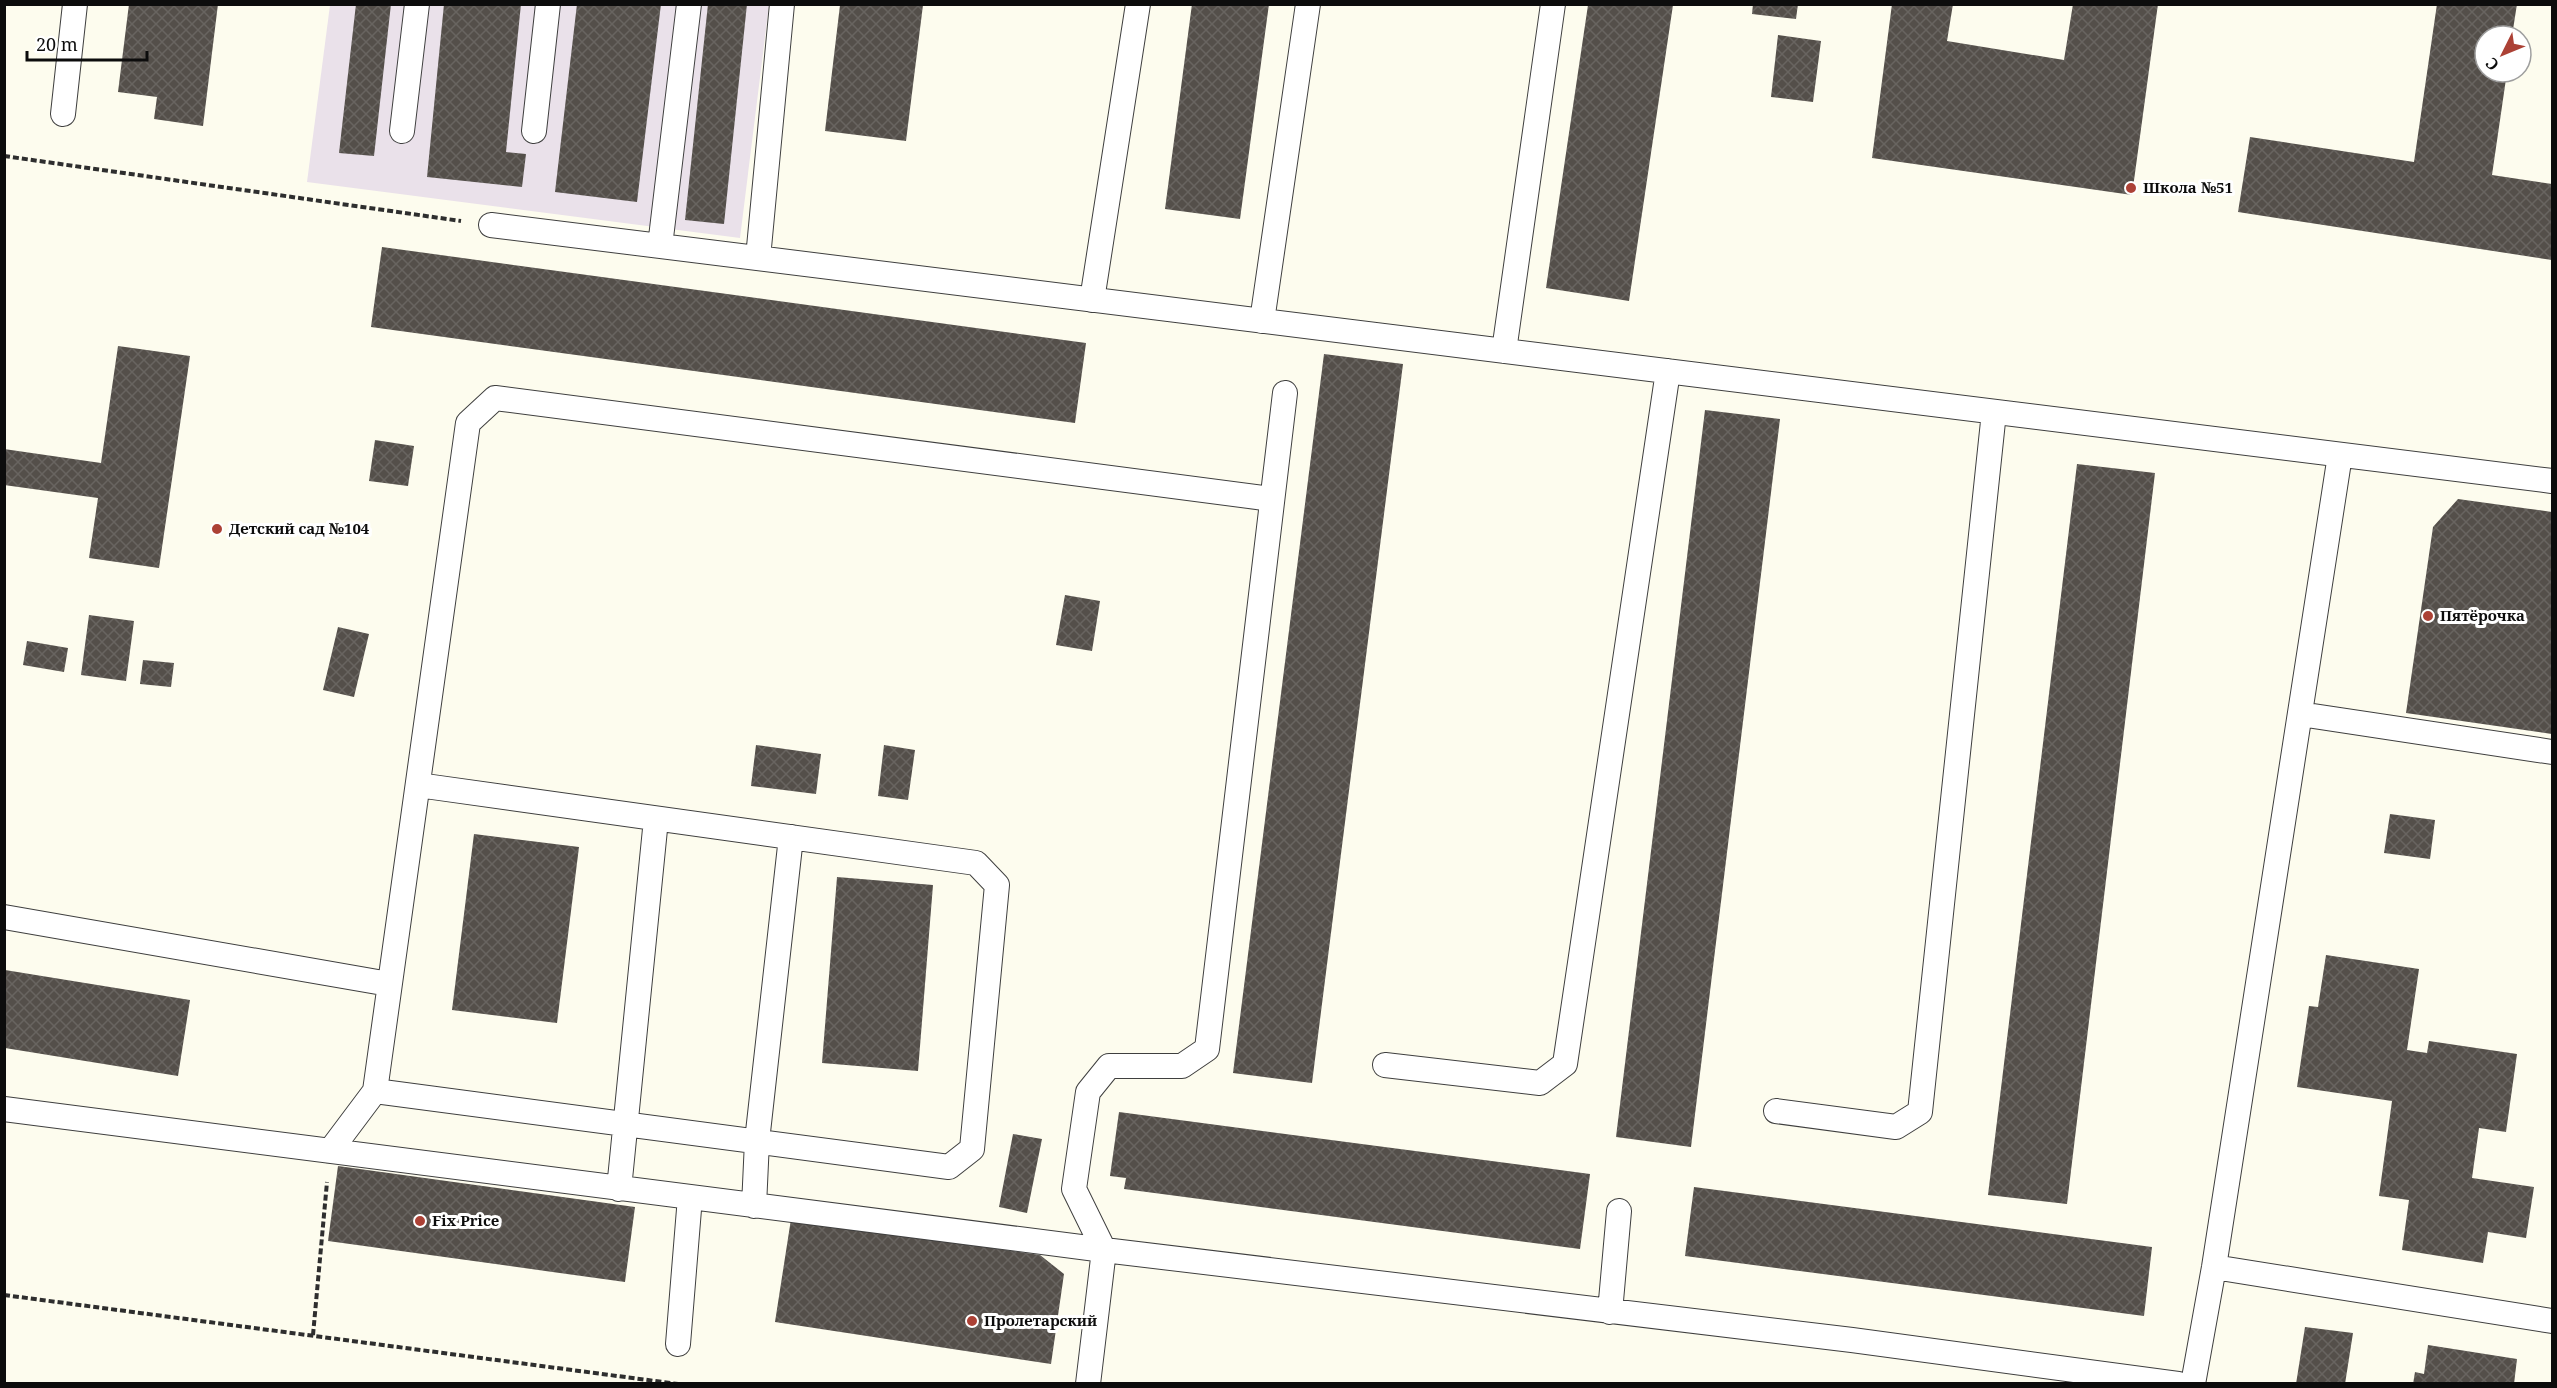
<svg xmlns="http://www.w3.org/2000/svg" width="2557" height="1388" font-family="'Noto Serif',serif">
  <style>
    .industrial { fill: #eae1ea }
    .building { fill: url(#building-cross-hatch) }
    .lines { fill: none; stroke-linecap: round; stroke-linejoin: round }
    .service-casing { stroke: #3f3f3f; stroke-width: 26 }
    .path { stroke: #2e2e2e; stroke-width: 4; stroke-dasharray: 6 3; stroke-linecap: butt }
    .service { stroke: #fff; stroke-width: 24 }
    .poi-dot { fill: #ac4135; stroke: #fff; stroke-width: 2 }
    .labels { text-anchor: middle; stroke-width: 6; stroke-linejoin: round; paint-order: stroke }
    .poi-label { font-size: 15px; font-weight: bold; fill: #0c0c0c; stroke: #fff; text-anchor: start }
  </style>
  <defs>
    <pattern id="building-cross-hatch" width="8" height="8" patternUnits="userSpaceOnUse" patternTransform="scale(1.5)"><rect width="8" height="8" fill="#544f4a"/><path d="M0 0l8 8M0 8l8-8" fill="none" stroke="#686460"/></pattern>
  </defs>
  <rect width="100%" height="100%" fill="#fdfcee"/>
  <path class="industrial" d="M330,5h439l-29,233 -433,-56z"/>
  <path class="building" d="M129,4h89l-15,122 -49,-7 3,-22 -39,-5z
    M356,4h35l-17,152 -35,-3z
    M444,4h77l-15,148 20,2 -4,33 -95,-10z
    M577,4h84l-24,198 -82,-10z
    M708,4h39l-23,220 -39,-4z
    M1192,4h77l-29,215 -75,-10z
    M1753,4h45l-2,15 -44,-5z
    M1892,4h61l-6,37 117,19 9,-56h85l-26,191 -260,-37z
    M2437,4h80l-5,32h-27v36h22l-15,103 60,9v76l-314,-48 12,-75 164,25z
    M840,5h83l-17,136 -81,-10z
    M1588,5h85l-44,296 -83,-13z
    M1778,35l43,6 -8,61 -42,-5z
    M382,247l704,96 -11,80 -704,-96z
    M118,346l72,10 -31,212 -70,-10 9,-60 -94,-13v-36l97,14z
    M1324,354l79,10 -91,719 -79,-10z
    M1705,410l75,9 -89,728 -75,-10z
    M375,440l39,6 -6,40 -39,-5z
    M2077,464l78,9 -88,731 -79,-9z
    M2458,499l94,13v222l-146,-21 27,-186z
    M1065,595l35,6 -8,50 -36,-6z
    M89,615l45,6 -8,60 -45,-6z
    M338,627l31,7 -15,63 -31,-7z
    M27,641l41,7 -4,24 -41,-7z
    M143,660l31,3 -3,24 -31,-3z
    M756,745l65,9 -5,40 -65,-8z
    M884,745l31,5 -7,50 -30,-4z
    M2390,814l45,6 -5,39 -46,-6z
    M474,834l105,13 -22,176 -105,-13z
    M837,877l96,8 -15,186 -96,-8z
    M2326,955l93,14 -12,81 20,3 2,-12 88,13 -11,78 -27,-4 -7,50 62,9 -8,51 -38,-6 -5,31 -81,-13 7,-50 -30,-4 13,-95 -95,-14 12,-81 9,1z
    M5,970l185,30 -12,76 -173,-28z
    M1119,1112l471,62 -10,75 -456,-60 2,-11 -16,-2z
    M1013,1134l29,5 -15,74 -28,-6z
    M338,1166l297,41 -10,75 -297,-41z
    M1694,1187l458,60 -8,69 -459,-60z
    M791,1219l249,36 24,19 -13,90 -276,-42z
    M2305,1327l48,6 -8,51h-49z
    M2428,1345l89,14 -3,25h-101l2,-12 9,2z"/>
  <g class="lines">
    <g class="service-casing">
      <path id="service" d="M63,114l12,-110
        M402,131l15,-127
        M534,131l14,-127
        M491,225l2061,256
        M660,246l29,-242
        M758,258l24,-254
        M1092,300l46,-296
        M1262,321l46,-317
        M1504,351l49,-347
        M1285,393l-78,656 -25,17h-73l-21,26 -14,97 30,61 748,90 326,44
        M2300,714l252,38
        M4,917l385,67
        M1385,1065l155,18 25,-19 103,-693
        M375,1091l574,76 23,-18 25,-264 -21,-22 -558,-78
        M4,1109l1100,141 -16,134
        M1776,1111l120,16 24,-15 74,-700
        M330,1151l45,-60 93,-668 27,-25 777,101
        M619,1189l37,-370
        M754,1206l3,-65 34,-304
        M2214,1267l338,54
        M1610,1312l9,-101
        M678,1344l12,-147
        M2193,1384l21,-117 126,-812"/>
    </g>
    <path class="path" d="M4,156l457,65
      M4,1295l674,89
      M313,1335l14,-153"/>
    <use href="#service" class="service"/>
  </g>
  <g class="poi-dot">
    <circle cx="2131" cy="188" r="6"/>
    <circle cx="217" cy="529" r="6"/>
    <circle cx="2428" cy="616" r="6"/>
    <circle cx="420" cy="1221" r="6"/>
    <circle cx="972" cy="1321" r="6"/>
  </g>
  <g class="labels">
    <g class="poi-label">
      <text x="2143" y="193">Школа №51</text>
      <text x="229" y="534">Детский сад №104</text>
      <text x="2440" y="621">Пятёрочка</text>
      <text x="432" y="1226">Fix Price</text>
      <text x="984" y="1326">Пролетарский</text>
    </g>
  </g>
  <rect width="2557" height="1388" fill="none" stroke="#0c0c0c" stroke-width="12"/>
  <g transform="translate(2503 54) rotate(227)"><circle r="28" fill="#ffffff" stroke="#9e9e9e" stroke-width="1.5"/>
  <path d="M0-4.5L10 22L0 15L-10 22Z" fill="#ac4135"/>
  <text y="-9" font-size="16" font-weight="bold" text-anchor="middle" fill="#0c0c0c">С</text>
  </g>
  <path d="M27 51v9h120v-9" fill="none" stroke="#0c0c0c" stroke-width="3"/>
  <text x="36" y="51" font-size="18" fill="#0c0c0c" stroke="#ffffff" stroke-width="4.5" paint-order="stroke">20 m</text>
</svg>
